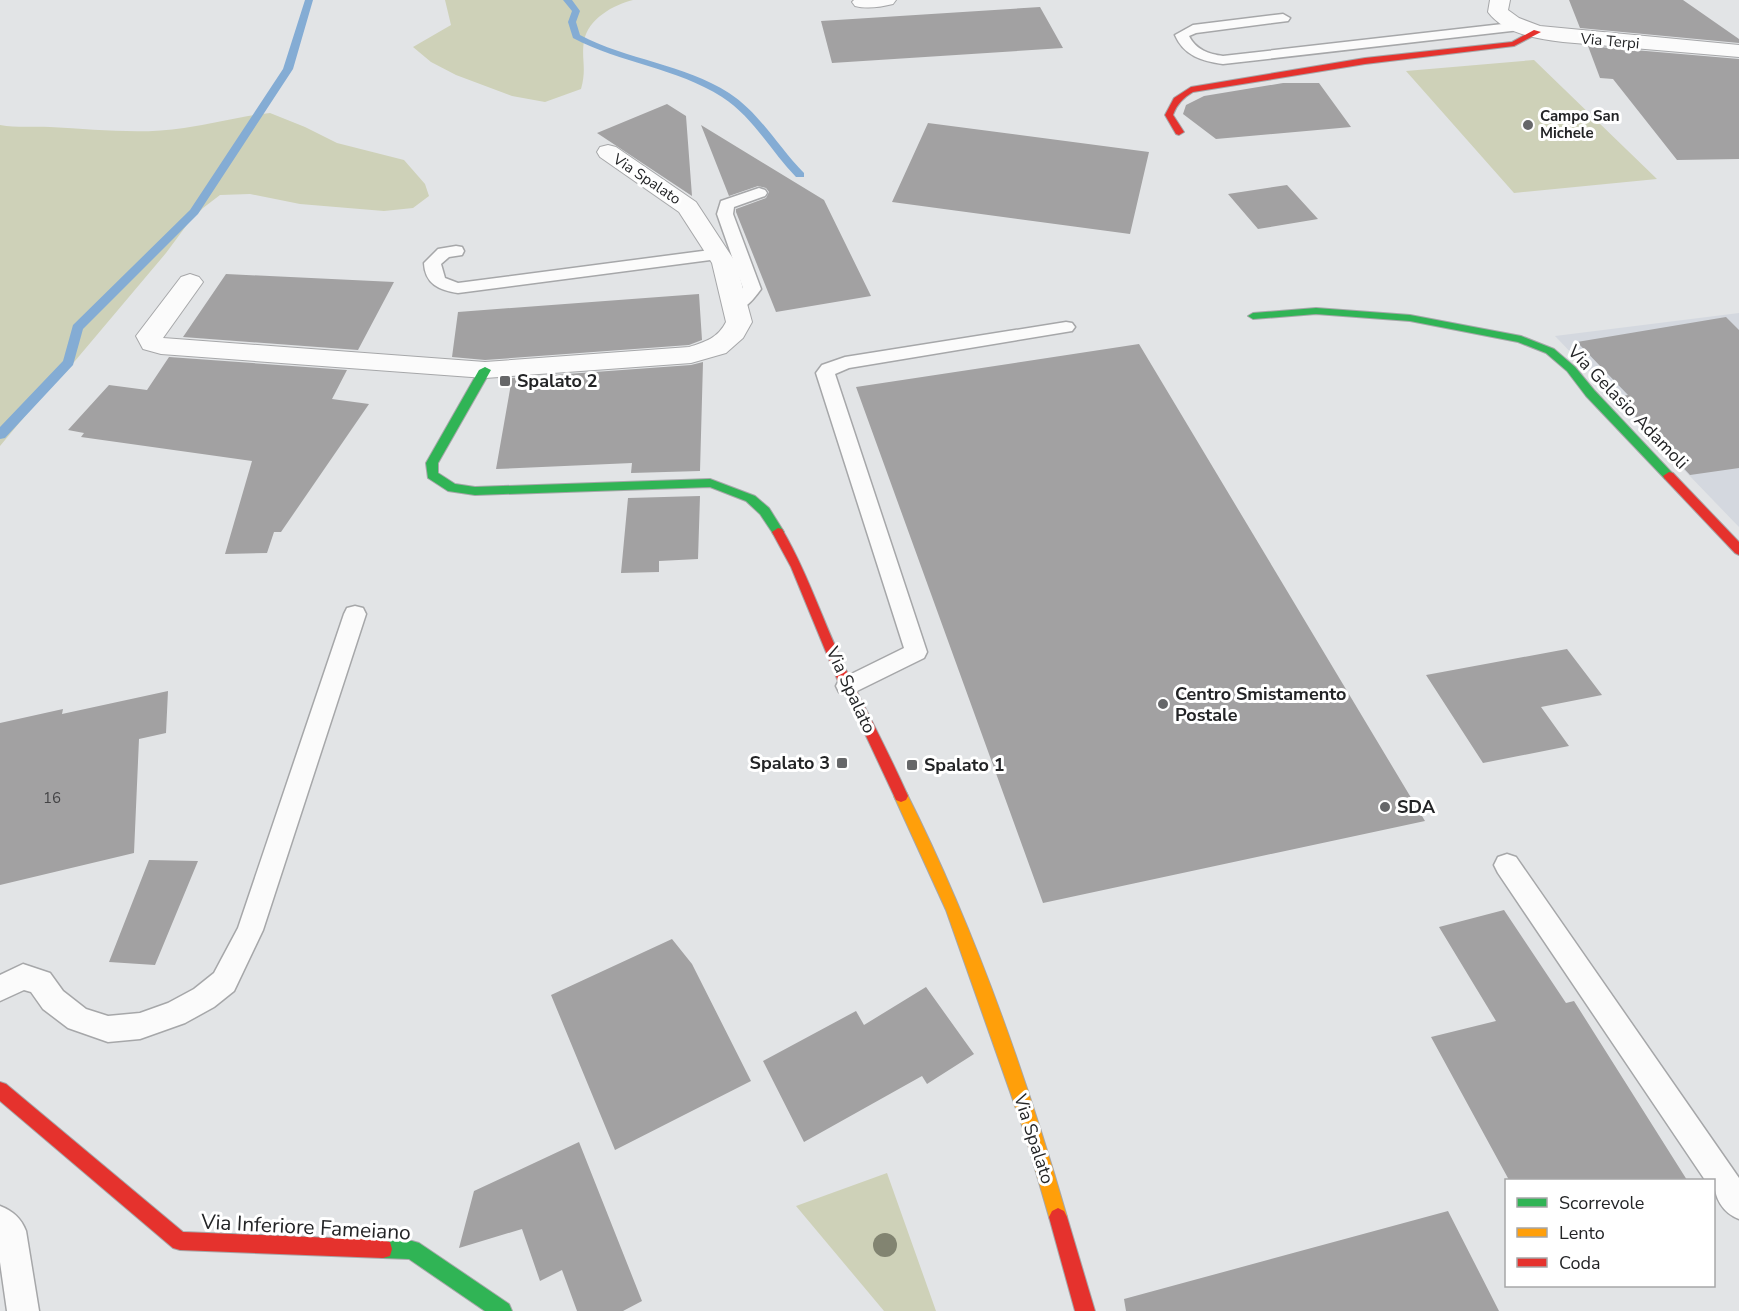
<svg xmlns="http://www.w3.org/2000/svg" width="1739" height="1311" font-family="'Nunito Sans',sans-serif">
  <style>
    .built { fill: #d4d8df }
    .green { fill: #ced1b8 }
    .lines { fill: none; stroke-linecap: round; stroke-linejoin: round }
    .stream { fill: #84acd4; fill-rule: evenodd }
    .building { fill: #a2a1a2 }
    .lane-casing { stroke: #a6a7a9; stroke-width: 3 }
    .street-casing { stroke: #a6a7a9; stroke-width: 2 }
    .fast-casing { stroke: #a6a7a9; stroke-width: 2 }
    .slow-casing { stroke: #a6a7a9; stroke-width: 2 }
    .jam-casing { stroke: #a6a7a9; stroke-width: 2 }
    .lane { fill: #fbfbfb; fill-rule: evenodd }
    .street { fill: #fbfbfb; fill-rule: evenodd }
    .fast { fill: #30b455; fill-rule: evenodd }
    .slow { fill: #ff9f0a; fill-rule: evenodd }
    .jam { fill: #e5322d; fill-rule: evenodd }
    .tree { fill: #828471 }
    .poi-dot { fill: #666769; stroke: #fff; stroke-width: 2 }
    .labels { text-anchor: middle; stroke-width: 6; stroke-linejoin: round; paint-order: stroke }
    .far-street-label { font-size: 15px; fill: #232426; stroke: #fff }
    .far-poi-label { font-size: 15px; font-weight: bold; fill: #232426; stroke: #fff; text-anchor: start }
    .number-label { font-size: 15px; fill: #434345 }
    .poi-label { font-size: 18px; font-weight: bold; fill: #232426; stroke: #fff; text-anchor: start }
    .street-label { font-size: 18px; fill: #232426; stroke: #fff }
    .near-street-label { font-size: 21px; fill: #232426; stroke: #fff }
  </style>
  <rect width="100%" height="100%" fill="#e2e4e6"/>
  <path class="built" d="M1739,313v214l-184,-191z"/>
  <path class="green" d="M445,0h188c-20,5 -45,19 -49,41 -3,18 3,27 -3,48l-36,13 -33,-6 -56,-21 -25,-13 -18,-15 38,-22z
    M1534,60l123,119 -143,14 -108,-122z
    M270,113l35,14 32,16 67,17 21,24 4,12 -16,12 -29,3 -84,-7 -50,-10 -30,1 -17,13 -14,14 -23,31 -102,121 -19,18 -45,54v-321c17,3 33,1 50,2 45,2 89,8 134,1 29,-4 56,-12 86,-15z
    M887,1173l49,138h-52l-88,-105z"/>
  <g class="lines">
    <path class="stream" d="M305,0h8l-20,69 -95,145 -115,115 -10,36 -68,73 -5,1v-12l63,-66 10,-36 117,-115 93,-141z
      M563,0h9l8,11 -4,11 4,13c47,25 104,29 149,58 31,20 49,54 75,80v4h-8c-25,-26 -43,-60 -74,-80 -45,-29 -102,-34 -149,-59l-5,-16 4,-11z"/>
  </g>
  <path class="building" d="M1569,0h114l56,39v4l-159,-15z
    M1040,7l23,41 -231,15 -11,-42z
    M1588,46l151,13v100l-62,1 -64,-81 -13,-1z
    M1283,83h36l32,44 -135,12 -33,-25 3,-9 18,-9z
    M667,104l19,12 6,80 -95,-63z
    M928,123l221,29 -19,82 -238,-32z
    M701,125l123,75 47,96 -95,16 -40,-100v-3l30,-11 3,-6 -3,-4 -8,-2 -29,10z
    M1287,185l31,34 -60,10 -30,-35z
    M226,274l168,8 -36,68 -175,-13z
    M699,294l3,46 -13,5 -204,15 -33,-3 6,-45z
    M1726,317l13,13v138l-49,7 -73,-78 11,-2 -51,-53z
    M1139,344l286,477 -382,82 -187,-516z
    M169,357l178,13 -15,29 37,5 -88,128h-7l-7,21 -42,1 27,-93 -171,-24 3,-4 -16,-3 41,-45 38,5z
    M703,362l-3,109 -69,2 1,-10 -136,6 16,-91 179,-13z
    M700,496l-2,63 -39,2v11l-38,1 7,-75z
    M1567,649l35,46 -61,12 28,39 -86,17 -57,-88z
    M168,691l-2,42 -27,6 -5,114 -134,32v-162l63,-14 -1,5z
    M149,860l49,1 -43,104 -46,-3z
    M1504,910l62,93 8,-2 113,179h-178l-78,-143 65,-16 -57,-94z
    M672,939l20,25 59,117 -136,69 -64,-155z
    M926,987l48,67 -47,30 -5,-8 -118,66 -41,-81 93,-50 8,14z
    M579,1142l63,159 -19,10h-46l-15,-41 -22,11 -18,-52 -63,19 15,-57z
    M1448,1211l51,100h-373l-2,-12z"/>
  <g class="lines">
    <g class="lane-casing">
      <path id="lane" d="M1283,14l7,4 -2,3 -92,12 -7,3c7,14 20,18 34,20l297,-34 7,4 -7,4 -297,34c-21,-3 -39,-8 -48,-29l18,-10z
        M759,188l6,2 2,3 -2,3 -31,11 -1,7 28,75c-8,11 -18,24 -32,21l-3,-4 17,-18 -26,-74 4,-13z
        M456,246l6,1 2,4 -2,4 -13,2 -8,7 4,14 13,5 260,-34 8,5 -8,5 -260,34c-19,-3 -33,-9 -34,-30l14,-14z
        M1066,322l6,1 3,4 -3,4 -223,37 -14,6 92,278 -3,6 -69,34 -8,3 -8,-3 -3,-6 3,-6 65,-32 -88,-275 6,-8 23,-8z
        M355,606l8,2 3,6 -103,316 -29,61 -20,16 -29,16 -45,16 -32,3 -40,-14 -25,-19 -12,-17 -7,-2 -24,11v-26l23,-11 27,9 13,18 23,18 22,7 32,-3 28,-10 26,-14 20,-16 24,-45 106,-314 3,-6z
        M1507,854l9,3 223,321v41c-16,-6 -25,-21 -25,-39h-9l-207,-307 -4,-8 4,-8z
        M0,1206c13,5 21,12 26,25l13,80h-32l-7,-49z"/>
    </g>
    <g class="street-casing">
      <path id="street" d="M854,0h42l-3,4c-12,3 -26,5 -38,2l-3,-4z
        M1490,0h20l-2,10 11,8 21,8 199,19v12l-176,-15c-25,-3 -59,-8 -75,-30z
        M608,145l8,2 80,55 40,61 16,59 -9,16 -17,15 -35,10 -206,15 -324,-24 -18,-5 -7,-13 45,-59 9,-3 9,3 4,5 -40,56 322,24 204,-15c16,-5 29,-9 37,-25l-14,-59 -33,-51 -79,-55 -3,-5 3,-5z"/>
    </g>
    <g class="fast-casing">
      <path id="fast" d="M1316,308l94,7 111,21 33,13 21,18 19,23 81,86 -2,3h-8l-79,-83 -19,-25 -21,-18 -28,-11 -108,-21 -94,-7 -63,5 -5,-3 5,-3z
        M485,367l6,3 -53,93v10l17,11 20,3 235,-8 45,17 14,12 15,24 -2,3h-8l-14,-21 -14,-13 -36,-14 -235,8 -27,-4 -20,-13 -2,-15 53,-93z
        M383,1240l29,1 7,2 90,61 3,7h-27l-76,-52 -26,-1 -7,-2 -2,-7 2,-7z"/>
    </g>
    <g class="slow-casing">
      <path id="slow" d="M901,790l5,2c68,135 119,280 161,425l-3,6 -6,3 -6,-3 -3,-6 -24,-83 -79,-224 -52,-114 2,-4z"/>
    </g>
    <g class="jam-casing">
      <path id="jam" d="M1534,30l7,2 -27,14 -149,18 -172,28c-10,6 -16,12 -20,23l11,17 -5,3 -3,-1 -11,-19 9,-17 17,-11 174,-29 147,-16z
        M1669,472l4,1 66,69v13l-4,-2 -70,-74 -2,-3z
        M778,528l4,1c29,50 45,105 71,155 19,37 38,74 55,112l-2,4 -5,2 -5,-2 -44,-94 -12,-20 -49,-119 -19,-35z
        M0,1082l6,2 177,148 200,8 7,2 2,7 -2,7 -7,2 -203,-8 -7,-2 -173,-147z
        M1058,1208l6,3 3,6 28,94h-20l-26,-94 3,-6z"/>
    </g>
    <use href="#lane" class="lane"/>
    <use href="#street" class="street"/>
    <use href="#fast" class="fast"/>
    <use href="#slow" class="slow"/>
    <use href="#jam" class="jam"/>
  </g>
  <circle class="tree" cx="885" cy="1245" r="12"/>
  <g class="poi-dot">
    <circle cx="1528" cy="125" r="6"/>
    <rect x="499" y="375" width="12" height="12" rx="3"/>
    <circle cx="1163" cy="704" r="6"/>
    <rect x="836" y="757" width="12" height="12" rx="3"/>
    <rect x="906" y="759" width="12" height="12" rx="3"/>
    <circle cx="1385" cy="807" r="6"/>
  </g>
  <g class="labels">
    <g class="far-street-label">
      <text transform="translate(1610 41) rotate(5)" y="5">Via Terpi</text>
      <text transform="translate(647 179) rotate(34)" y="5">Via Spalato</text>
    </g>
    <g class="far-poi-label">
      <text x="1540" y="121">Campo San<tspan x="1540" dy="17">Michele</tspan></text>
    </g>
    <g class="number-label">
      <text x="52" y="803">16</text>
    </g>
    <g class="poi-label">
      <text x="517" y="387">Spalato 2</text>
      <text x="1175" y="700">Centro Smistamento<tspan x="1175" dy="21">Postale</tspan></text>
      <text x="830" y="769" text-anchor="end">Spalato 3</text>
      <text x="924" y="771">Spalato 1</text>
      <text x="1397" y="813">SDA</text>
    </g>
    <g class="street-label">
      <text transform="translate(1628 407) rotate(46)" y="6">Via Gelasio Adamoli</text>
      <text transform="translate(851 690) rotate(65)" y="6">Via Spalato</text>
      <text transform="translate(1034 1139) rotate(72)" y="6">Via Spalato</text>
    </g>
    <g class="near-street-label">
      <text transform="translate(306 1227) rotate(3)" y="7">Via Inferiore Fameiano</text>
    </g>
  </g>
  <rect x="1505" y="1179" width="210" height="108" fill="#ffffff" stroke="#a7a7a8" stroke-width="1.5"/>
  <rect x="1517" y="1198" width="30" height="9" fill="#30b455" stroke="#a7a7a8" stroke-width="1.5"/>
  <text x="1559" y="1209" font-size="18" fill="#232426">Scorrevole</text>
  <rect x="1517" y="1228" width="30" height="9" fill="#ff9f0a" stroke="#a7a7a8" stroke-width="1.5"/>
  <text x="1559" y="1239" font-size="18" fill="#232426">Lento</text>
  <rect x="1517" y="1258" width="30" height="9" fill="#e5322d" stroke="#a7a7a8" stroke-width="1.5"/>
  <text x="1559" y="1269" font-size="18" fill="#232426">Coda</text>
</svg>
